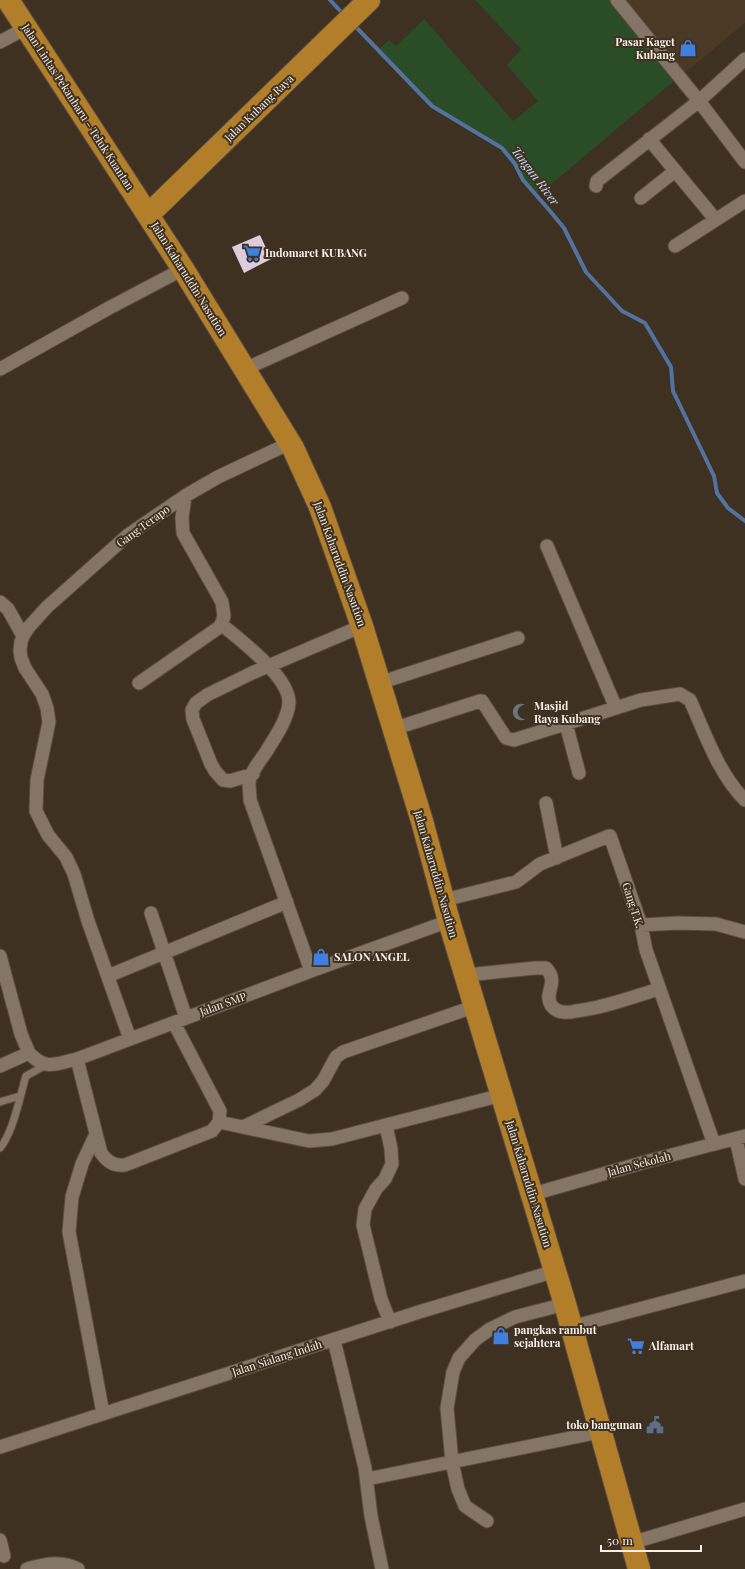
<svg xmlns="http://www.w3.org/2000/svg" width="745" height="1569" font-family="'Playfair Display',serif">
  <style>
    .built { fill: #4b3925 }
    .green { fill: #2a4c27 }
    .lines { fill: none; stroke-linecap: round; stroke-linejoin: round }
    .stream { stroke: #5273a0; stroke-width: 4 }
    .building { fill: #deccdd }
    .lane-casing { stroke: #584c40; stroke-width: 9 }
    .street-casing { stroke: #584c40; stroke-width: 15 }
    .highway-casing { stroke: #584c40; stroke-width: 24 }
    .lane { stroke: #857566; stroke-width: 7 }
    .street { stroke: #857566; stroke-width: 13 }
    .highway { stroke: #b37e29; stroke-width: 22 }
    .labels { text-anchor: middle; stroke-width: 4; stroke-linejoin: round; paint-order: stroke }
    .poi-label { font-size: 11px; font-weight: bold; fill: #f8efe6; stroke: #3e3122; text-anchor: start }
    .street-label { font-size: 11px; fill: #f8efe6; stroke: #3e3122 }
    .water-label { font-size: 12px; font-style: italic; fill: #cde1fd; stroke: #3e3122 }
  </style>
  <rect width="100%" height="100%" fill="#3e3122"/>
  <path class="built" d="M625,0h120v23l-62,51z"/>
  <path class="green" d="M475,0h135l65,80 -125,105 -15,9 -12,-14 -8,-16 -13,-16 -70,-42 -54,-56 11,-10 7,6 28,-27 89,102 25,-20 -31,-36 14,-16z"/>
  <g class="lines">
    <path class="stream" d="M330,0l15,16
      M354,25l78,81 70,42 13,16 8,16 27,31 14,17 22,44 36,39 23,12 26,44 2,24 41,85 3,17 11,15 17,13"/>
  </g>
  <path class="building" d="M260,235l11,24 -27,14 -12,-26z"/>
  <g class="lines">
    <g class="lane-casing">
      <path id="lane" d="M0,1102l20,-6
        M0,1148c13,-15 20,-52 26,-72l20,-11"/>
    </g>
    <g class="street-casing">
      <path id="street" d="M617,0l82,101 46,61
        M0,42l26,-14
        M649,139l66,80
        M596,186l1,-5 102,-80 46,-42
        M641,198l34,-27
        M675,246l70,-45
        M0,369l109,-61 74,-39
        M245,369l157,-71
        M547,546l69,162
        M0,602l8,7 15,27
        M221,624c19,16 69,53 68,79 -1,16 -15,36 -23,49 -6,9 -17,22 -17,32 0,5 1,11 1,16l61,171
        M139,683l82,-57 3,-10 -2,-14 -39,-69 -1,-15 3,-22
        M379,683l139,-45
        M566,724l13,49
        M393,729l87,-28h2l24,37 8,2 127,-40 39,-6 10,6c15,33 29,75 55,100
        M253,774l-23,7 -7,-1 -8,-9 -4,-7 -18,-45 -1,-9 4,-7 11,-8 45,-22 110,-47
        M546,803l11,55
        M444,900l72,-18 24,-18 69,-28h1l31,89 5,25 68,194
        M151,913l35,105
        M641,925l37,-2 38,1 29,8
        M0,956l21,78 8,19
        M467,975l68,-7h11c14,15 -3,24 5,37 3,4 7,7 13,7 4,1 8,0 12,-1 28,-3 56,-14 83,-22
        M108,976l179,-74
        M130,1039l-42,-118 -14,-47 -8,-17 -18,-22 -12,-24 1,-31 12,-58 -2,-14 -5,-14 -17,-26 -4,-10 -1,-8 1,-8 2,-6 5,-8 19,-21 81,-72 57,-39 33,-19 72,-34
        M77,1059l24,94c7,9 12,13 24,12l87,-34 7,-9 1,-11 -46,-88
        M0,1066l29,-13c17,18 26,11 48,6l234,-88 138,-50
        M219,1122l90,19 23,-2 170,-44
        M386,1125l5,24 1,15 -7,15 -9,10 -11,20 -2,16 18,74 9,23
        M243,1127l56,-27 16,-10 8,-9 13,-24 7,-5 133,-46
        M96,1134l-14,30 -10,33 -3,35 34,181
        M736,1139l9,40
        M533,1194l112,-32 100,-26
        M571,1327l174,-46
        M334,1340l31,128 6,48 11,53
        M0,1447l419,-135 136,-41
        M367,1479l233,-47
        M487,1521l-22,-15 -7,-17 -6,-27 -5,-54 6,-36 6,-14 16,-18 15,-11 25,-12 50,-13
        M0,1540l4,16
        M631,1543l114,-34
        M27,1569c18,-5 34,-9 51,0"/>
    </g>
    <g class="highway-casing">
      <path id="highway" d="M8,0l175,269 110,179 27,59 42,119 60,195 27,100 116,383 74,265
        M148,215l221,-215"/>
    </g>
    <use href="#lane" class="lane"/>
    <use href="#street" class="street"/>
    <use href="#highway" class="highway"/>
  </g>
  <defs>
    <g id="shop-bare" transform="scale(1.38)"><path d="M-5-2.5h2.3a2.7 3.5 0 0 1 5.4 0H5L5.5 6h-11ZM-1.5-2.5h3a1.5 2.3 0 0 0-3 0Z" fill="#3f7fe0" stroke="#3e3122" stroke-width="2.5" paint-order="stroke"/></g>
    <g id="supermarket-bare" transform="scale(1.38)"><path d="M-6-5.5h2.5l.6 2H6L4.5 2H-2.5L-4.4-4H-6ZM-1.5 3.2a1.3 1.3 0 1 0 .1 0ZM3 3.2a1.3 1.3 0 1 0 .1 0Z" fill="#3f7fe0" stroke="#3e3122" stroke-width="2.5" paint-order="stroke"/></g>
    <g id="mosque-bare" transform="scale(1.38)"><path d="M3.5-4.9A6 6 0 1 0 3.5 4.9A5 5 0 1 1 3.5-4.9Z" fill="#6b7280" stroke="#3e3122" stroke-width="2.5" paint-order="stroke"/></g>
    <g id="civic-bare" transform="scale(1.38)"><path d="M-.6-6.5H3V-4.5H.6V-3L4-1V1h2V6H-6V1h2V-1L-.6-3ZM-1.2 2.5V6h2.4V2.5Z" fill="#5c6f8a" stroke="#3e3122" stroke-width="2.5" paint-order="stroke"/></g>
  </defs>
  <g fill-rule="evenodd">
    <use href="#shop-bare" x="688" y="48"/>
    <use href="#supermarket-bare" x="252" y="253"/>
    <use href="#mosque-bare" x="521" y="712"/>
    <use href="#shop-bare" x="321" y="957"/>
    <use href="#shop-bare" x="501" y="1336"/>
    <use href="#supermarket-bare" x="636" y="1346"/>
    <use href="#civic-bare" x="655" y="1425"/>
  </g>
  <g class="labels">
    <g class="poi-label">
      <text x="675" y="46" text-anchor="end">Pasar Kaget<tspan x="675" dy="13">Kubang</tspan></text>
      <text x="265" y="257">Indomaret KUBANG</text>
      <text x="534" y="710">Masjid<tspan x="534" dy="13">Raya Kubang</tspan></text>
      <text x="334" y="961">SALON ANGEL</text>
      <text x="514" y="1334">pangkas rambut<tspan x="514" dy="13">sejahtera</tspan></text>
      <text x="649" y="1350">Alfamart</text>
      <text x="642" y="1429" text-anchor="end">toko bangunan</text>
    </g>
    <g class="street-label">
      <text transform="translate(78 107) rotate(57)" y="4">Jalan Lintas Pekanbaru - Teluk Kuantan</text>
      <text transform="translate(259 108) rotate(-44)" y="4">Jalan Kubang Raya</text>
      <text transform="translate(189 279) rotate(58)" y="4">Jalan Kaharuddin Nasution</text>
      <text transform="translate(143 526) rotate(-36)" y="4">Gang Terapo</text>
      <text transform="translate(340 564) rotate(70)" y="4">Jalan Kaharuddin Nasution</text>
      <text transform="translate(436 874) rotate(74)" y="4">Jalan Kaharuddin Nasution</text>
      <text transform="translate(633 905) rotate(72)" y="4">Gang T.K.</text>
      <text transform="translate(223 1004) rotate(-20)" y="4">Jalan SMP</text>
      <text transform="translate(639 1164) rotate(-15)" y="4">Jalan Sekolah</text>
      <text transform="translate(529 1184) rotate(73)" y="4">Jalan Kaharuddin Nasution</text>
      <text transform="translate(277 1358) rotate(-18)" y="4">Jalan Sialang Indah</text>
    </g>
    <g class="water-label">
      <text transform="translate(535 176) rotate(53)" y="4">Tangun River</text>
    </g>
  </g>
  <path d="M601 1545v6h100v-6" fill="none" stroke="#f8efe6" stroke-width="2"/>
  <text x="607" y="1545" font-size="12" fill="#f8efe6" stroke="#3e3122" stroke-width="3" paint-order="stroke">50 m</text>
</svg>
